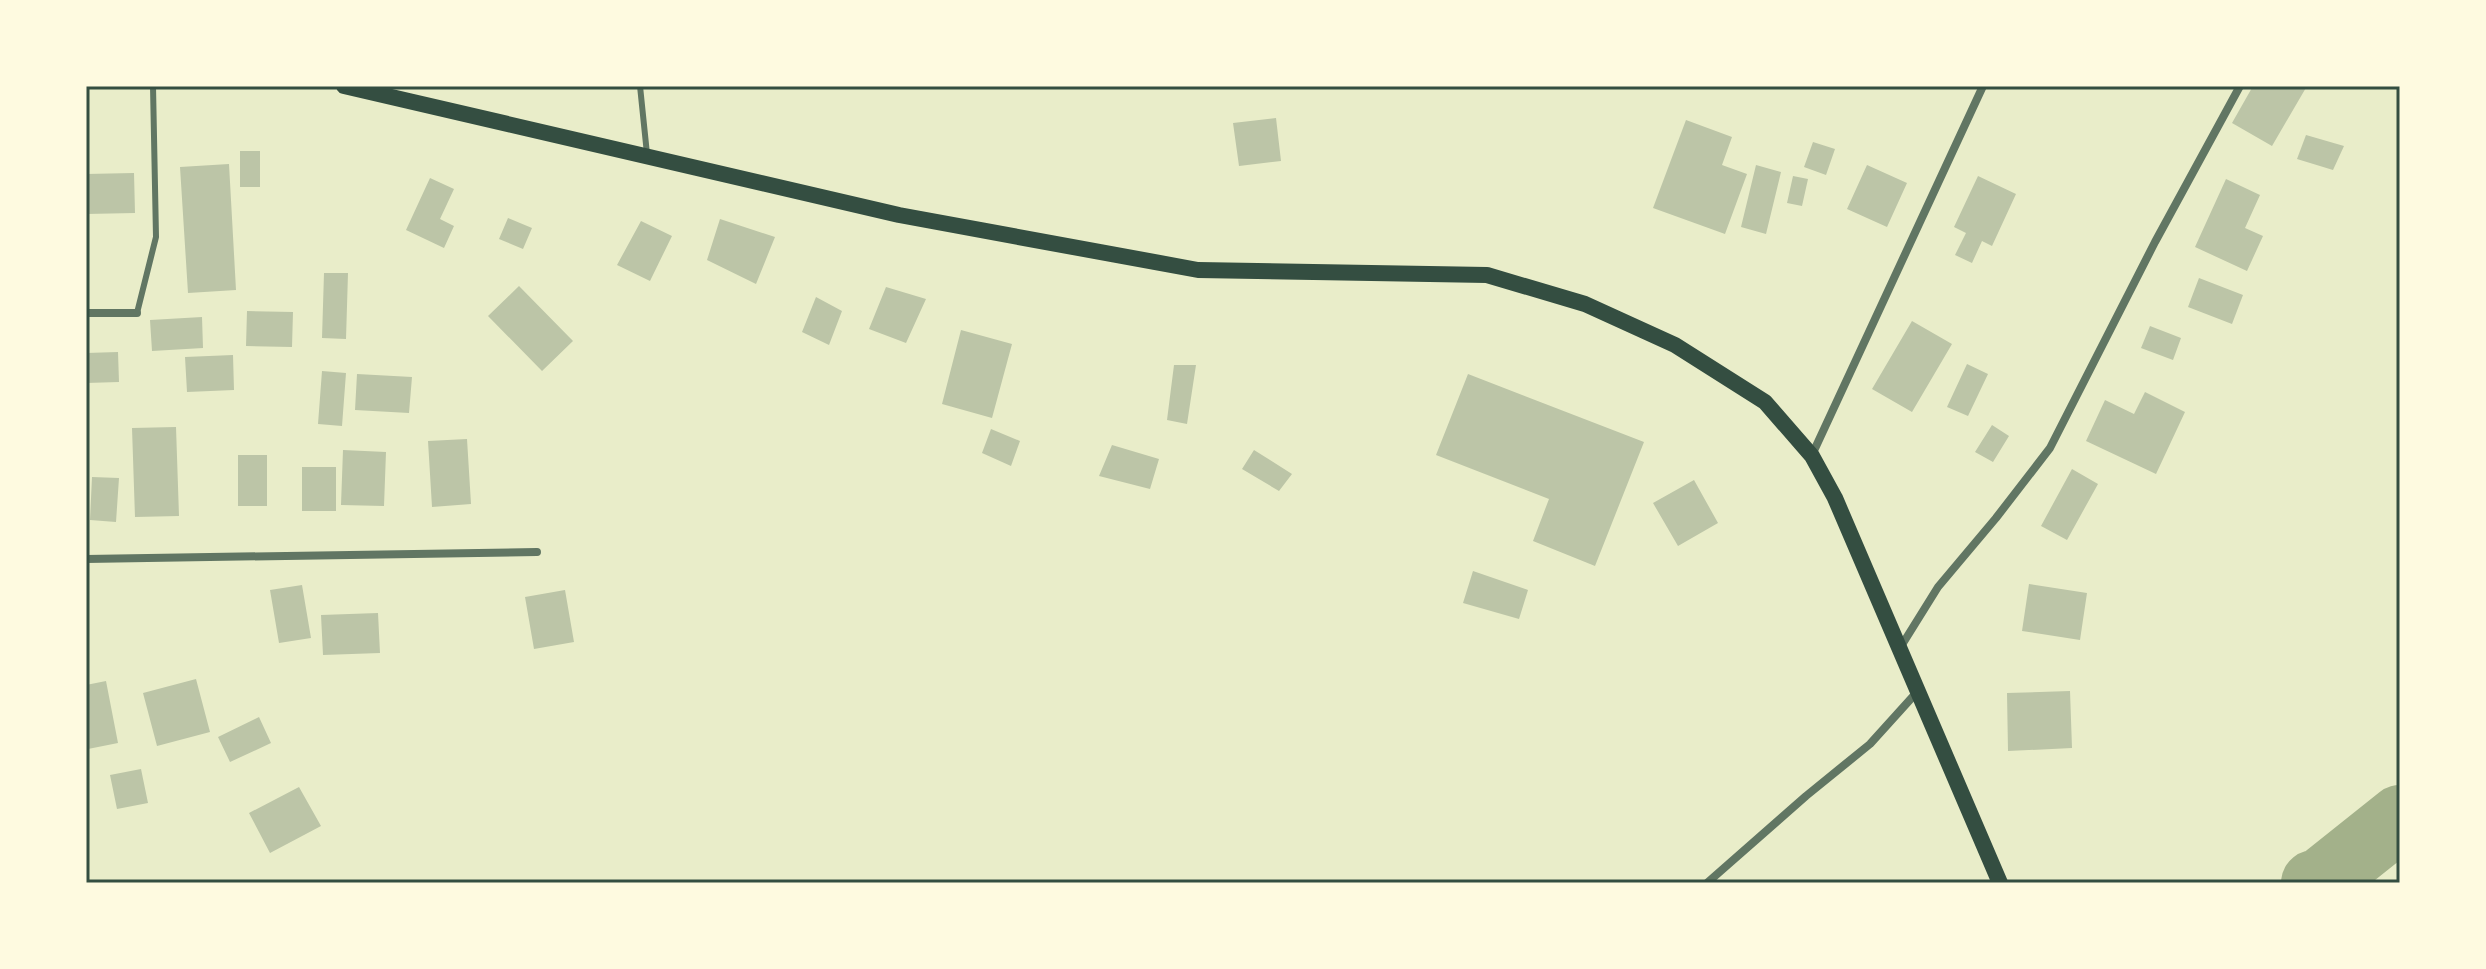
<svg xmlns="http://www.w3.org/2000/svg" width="2486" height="969" font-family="Barlow,sans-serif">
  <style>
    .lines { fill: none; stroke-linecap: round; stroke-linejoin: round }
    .river { stroke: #a3b18a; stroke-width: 66 }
    .building { fill: #bcc5a7 }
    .service { stroke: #617663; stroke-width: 6 }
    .minor { stroke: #617663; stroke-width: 8 }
    .secondary { stroke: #344e41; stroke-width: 16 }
    .neatline { fill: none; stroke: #344e41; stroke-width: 3 }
  </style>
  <rect width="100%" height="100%" fill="#e9edc9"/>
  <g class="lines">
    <path class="river" d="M2314,883l7,-2 79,-63"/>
  </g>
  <path class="building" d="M2253,86h54l-35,60 -40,-23z
    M1276,118l5,43 -42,5 -6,-43z
    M1686,120l46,17 -10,28 25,9 -22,60 -72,-26z
    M2306,135l38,11 -11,24 -36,-11z
    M1813,142l22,7 -9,26 -22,-8z
    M240,151h20v36h-20z
    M229,164l7,126 -48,3 -8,-126z
    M1756,165l25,7 -15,62 -25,-7z
    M1867,165l40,18 -20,44 -40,-18z
    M134,173l1,40 -49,1v-40z
    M1793,176l15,3 -6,27 -15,-3z
    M1978,176l38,18 -24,52 -10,-5 -10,22 -17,-8 11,-22 -12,-6z
    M430,178l24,11 -14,30 14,7 -10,22 -38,-18z
    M2226,179l34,16 -15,33 18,8 -16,35 -52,-24z
    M508,218l24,10 -9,21 -24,-10z
    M720,219l55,18 -19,47 -49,-24z
    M641,221l31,15 -22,45 -33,-16z
    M324,273h24l-2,66 -24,-1z
    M2199,278l44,17 -11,29 -44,-17z
    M519,286l54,55 -31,30 -54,-55z
    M886,287l40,12 -20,44 -37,-14z
    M816,297l26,14 -13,34 -27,-13z
    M247,311l46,1 -1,35 -46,-1z
    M202,317l1,31 -51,3 -2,-31z
    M1912,321l40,23 -40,68 -40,-23z
    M2150,326l31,12 -8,22 -32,-12z
    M961,330l51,14 -20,74 -50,-14z
    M118,352l1,30 -33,1v-30z
    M233,355l1,35 -47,2 -2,-35z
    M1967,364l21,10 -20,42 -21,-9z
    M1174,365h22l-9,59 -20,-4z
    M322,371l24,2 -4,53 -24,-2z
    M357,374l55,3 -3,36 -54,-3z
    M1468,374l176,68 -49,124 -62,-25 16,-42 -113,-44z
    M2145,392l40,20 -29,62 -70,-33 19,-41 29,14z
    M1992,425l17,11 -16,26 -18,-10z
    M176,427l3,89 -44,1 -3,-89z
    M991,429l29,12 -9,25 -29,-13z
    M467,439l4,65 -39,3 -4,-66z
    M1112,445l47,14 -9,30 -51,-13z
    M343,450l43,2 -2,54 -43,-1z
    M1254,450l38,24 -13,17 -37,-22z
    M238,455h29v51h-29z
    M302,467h34v44h-34z
    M2072,469l26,15 -31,56 -26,-14z
    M92,477l27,1 -3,44 -26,-2z
    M1694,480l24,43 -40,23 -25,-43z
    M1473,571l55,19 -9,29 -56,-16z
    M2029,584l58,9 -7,47 -58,-9z
    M302,585l9,53 -32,5 -9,-53z
    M565,590l9,52 -40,7 -9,-52z
    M378,613l2,40 -57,2 -2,-40z
    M196,679l14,53 -53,14 -14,-53z
    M106,681l12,62 -30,6 -2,-64z
    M2070,691l2,57 -64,3 -1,-58z
    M259,717l12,26 -41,19 -12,-25z
    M141,769l7,34 -31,6 -7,-34z
    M299,787l22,39 -51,27 -21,-40z"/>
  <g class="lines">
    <path class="service" d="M640,86l7,68
      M137,313l19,-76 -3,-151"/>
    <path class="minor" d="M86,313h51
      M1812,455l171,-369
      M86,559l451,-7
      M1900,648l38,-61 58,-69 54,-70 105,-206 85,-156
      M1707,883l99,-87 64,-52 47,-52"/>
    <path class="secondary" d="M344,86l555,129 299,55 289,5 98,29 90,41 90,57 47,54 23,42 165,385"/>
  </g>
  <rect width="2486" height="969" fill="none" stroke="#fefae0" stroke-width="176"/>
  <rect x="88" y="88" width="2310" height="793" class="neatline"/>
</svg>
